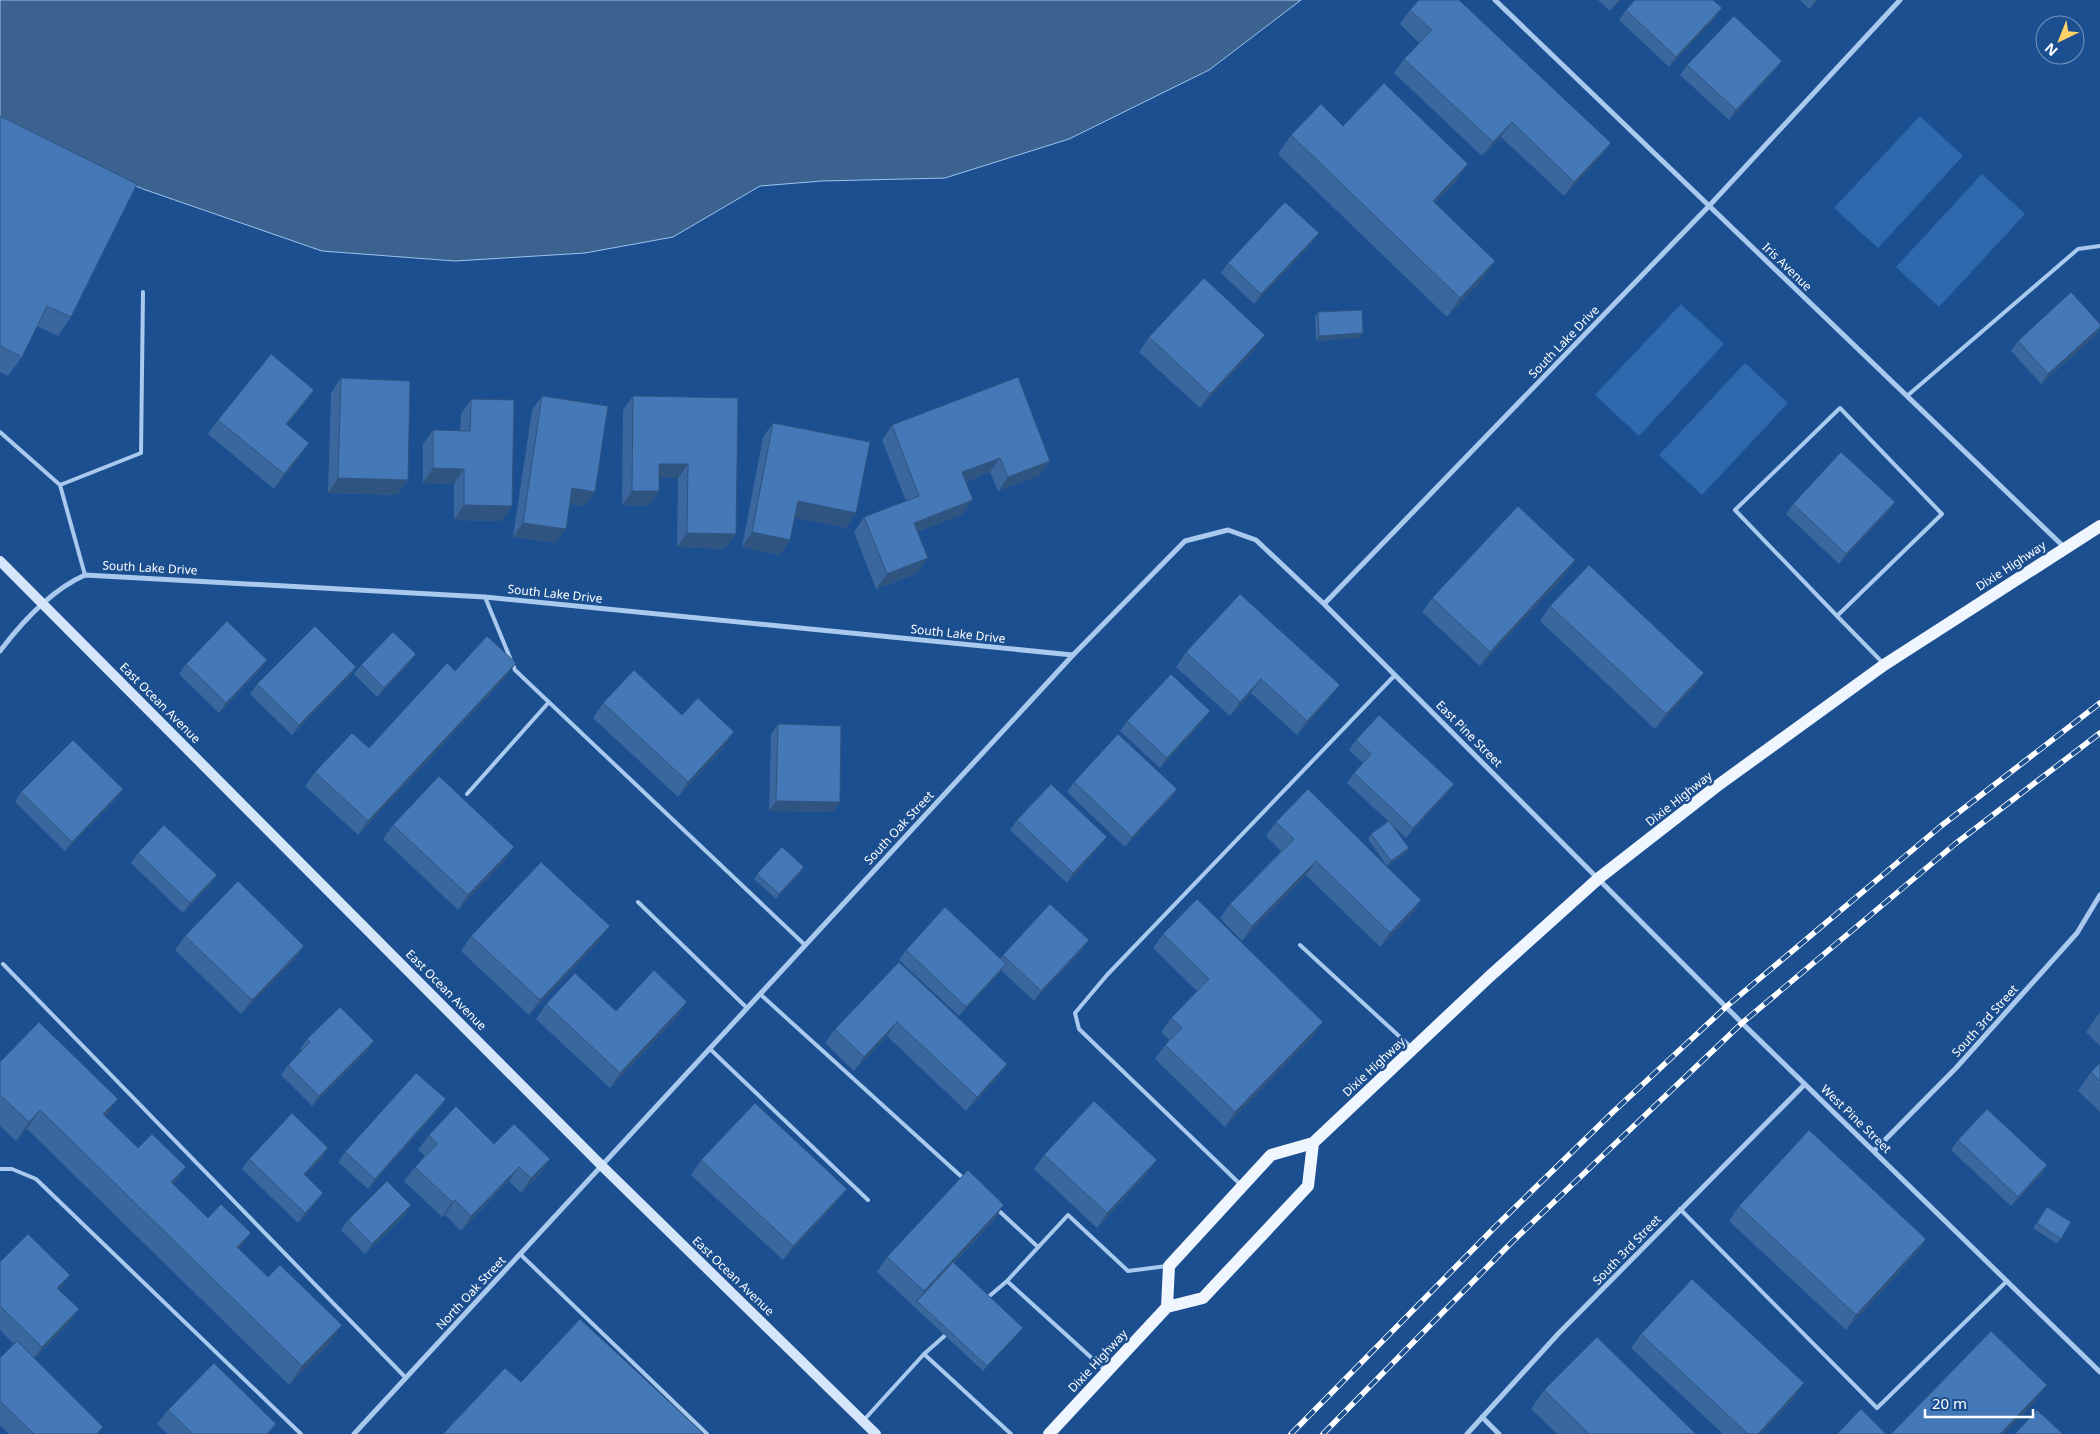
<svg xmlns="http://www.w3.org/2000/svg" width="2100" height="1434" font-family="'Noto Sans',sans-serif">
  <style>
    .green { fill: #2e69ad }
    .water { fill: #3c6290; stroke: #9cc4f0 }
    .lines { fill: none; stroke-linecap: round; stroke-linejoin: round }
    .service { stroke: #a9c9ee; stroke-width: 4 }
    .minor { stroke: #a9c9ee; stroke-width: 5 }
    .secondary { stroke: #d6e6fa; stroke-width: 10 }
    .primary { stroke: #f0f6ff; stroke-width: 12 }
    .rail-casing { stroke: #fff; stroke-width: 5.5 }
    .rail { stroke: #1b4f8f; stroke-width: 4; stroke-dasharray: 11; stroke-linecap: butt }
    .wall { fill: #3a679d }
    .shaded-wall { fill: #305480 }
    .building { fill: #4478b7; stroke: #305480 }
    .labels { text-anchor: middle; stroke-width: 5; stroke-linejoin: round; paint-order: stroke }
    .street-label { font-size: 12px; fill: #fff; stroke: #1b4f8f }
  </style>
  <rect width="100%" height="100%" fill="#1b4f8f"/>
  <path class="green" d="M1920,116l43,40 -85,92 -44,-40z
    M1982,174l43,40 -86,93 -43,-40z
    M1681,304l43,40 -85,92 -44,-41z
    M1745,363l43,40 -86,92 -43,-40z"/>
  <path class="water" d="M0,0h1301l-92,70 -140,69 -124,39 -123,3 -62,5 -87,51 -88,16 -130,8 -133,-10 -179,-62 -143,-60z"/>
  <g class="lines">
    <path class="service" d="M1907,396l171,-147 22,-3
      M0,432l60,53 25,90
      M60,485l81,-32 2,-161
      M485,597l30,73 290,275
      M1837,616l105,-102 -102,-106 -105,102 102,106 46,47
      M467,794l82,-92
      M638,902l109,106
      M1300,945l112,103
      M3,964l403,414
      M760,994l204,185
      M710,1049l158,151
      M0,1169h12l24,10 265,255
      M1240,1184l-161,-155 -4,-16 32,-38 288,-300
      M997,1209l41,38
      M1680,1209l197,199 130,-127
      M520,1254l187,180
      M986,1299l21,-18
      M924,1354l25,-22
      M1106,1371l-99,-90 61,-66 60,56 39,-5
      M863,1421l61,-67 87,80"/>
    <path class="minor" d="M1495,0l569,547
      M1324,604l385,-398 191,-206
      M0,651c22,-29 51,-61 85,-76l400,22 588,58
      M1874,1151l82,-83 121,-135 23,-38
      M1482,1417l17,17
      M354,1434l719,-779 112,-114 43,-11 28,10 68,64 418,419 358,349
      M1467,1434l92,-101 246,-249"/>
    <path class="secondary" d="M0,561l602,605 274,268"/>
    <path class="primary" d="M1167,1307l2,-41 102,-111 42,-12 176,-166 110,-99 118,-92 167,-121 216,-139
      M1049,1434l118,-127 36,-9 105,-112 5,-43"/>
    <g class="rail-casing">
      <path id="rail" d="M1291,1434l206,-209 116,-113 114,-106 214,-180 159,-123
        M1323,1434l190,-193 229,-218 213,-179 145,-111"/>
    </g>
    <use href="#rail" class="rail"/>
  </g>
  <path class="wall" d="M1598,0h23l-11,11z
    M1800,0h18l-9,9z
    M1410,10l201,133 -11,14 -36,39 -63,-59 -19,19 -88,-83 10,-14 15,-16 -19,-19z
    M1626,10l89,8 -46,49 -50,-47z
    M1782,61l-7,9 -46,50 -49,-45 7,-10z
    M0,116l71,201 -13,19 -21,-10 -15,31 -14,19 -8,-4z
    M1343,126l125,38 -13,18 -20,21 60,58 -13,19 -35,37 -169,-163 13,-19z
    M1319,233l-7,10 -58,61 -33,-31 7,-10z
    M1318,312l45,21 -4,5 -43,3 -1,-24z
    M2100,324v4l-5,8 -54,48 -30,-33 7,-10z
    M1149,337l106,12 -55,59 -61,-56z
    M341,378l67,102 -11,15 -69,-2 3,-100z
    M314,390l-10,14 -17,21 12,33 -25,31 -66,-55 10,-14z
    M542,396l43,110 -16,-2 -13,39 -43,-6 19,-127z
    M633,396l105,2 -13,151 -48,-2 1,-69h-19l-10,28 -27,-1 1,-95z
    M471,399l31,122 -48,-1v-36l-31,-1v-39l10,-14 27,1 1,-17z
    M773,423l73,105 -52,-11 -4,23 -10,15 -38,-8 21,-110z
    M892,425l158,36 -10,14 -42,16 -8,-19 -24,10 7,18 -10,14 -46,18 1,41 -42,16 -22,-57 10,-15 42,-16 -24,-61z
    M1895,502l-7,10 -49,52 -53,-50 7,-10z
    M1575,560l-10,15 -85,91 -58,-54 10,-14z
    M1550,606l144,81 -39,42 -115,-108z
    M1186,652l143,47 -32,36 -46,-42 -21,23 -54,-49z
    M267,660l-7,10 -41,43 -40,-39 7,-10z
    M409,664l-32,33 -23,-23 7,-9z
    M356,667l-7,10 -57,58 -42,-41 7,-10z
    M455,671l51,6 -148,158 -53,-49 10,-14 54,-24z
    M603,703l79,12 42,32 -46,50 -85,-79z
    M1127,721h76l-43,47 -40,-37z
    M778,724l62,78 -7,10 -64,-1 2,-77z
    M1356,740l91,54 -41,44 -13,-12 16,22 -3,5 -19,13 -19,-27 3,-5 17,-13 -41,-38 7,-10 9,-10 -14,-13z
    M1074,782l103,7 -7,10 -45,48 -58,-55z
    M21,792l95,7 -51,52 -50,-49z
    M1017,820l90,17 -7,9 -33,37 -57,-53z
    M1276,822l145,78 -10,15 -31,32 -74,-72 -64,66 -22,-23 10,-14 51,-53 -15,-15z
    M393,825l111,36 -46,49 -75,-71z
    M138,853l79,22 -7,10 -27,28 -52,-50z
    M804,867l-3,5 -25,27 -22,-20 3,-5z
    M1163,934l150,102 -88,91 -70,-68 10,-14 4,-5 -8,-8 10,-14 26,-27 -44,-43z
    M185,936l119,10 -10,14 -53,54 -66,-64z
    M471,936l128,5 -70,74 -68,-64z
    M1089,940l-7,10 -48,51 -33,-31 -42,46 -60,-56 7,-10 94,9 3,-4z
    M899,962l108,102 -10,14 -31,33 -79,-75 -33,35 -29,-28 10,-14z
    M546,1004l70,7 61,6 -67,71 -74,-69z
    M2100,1012v34l-14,-14z
    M307,1039l67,2 -7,10 -55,55 -31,-31 7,-10 14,-14 -2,-2z
    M0,1062l106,55 32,31 48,19 -13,18 95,92 74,48 -13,19 -40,41 -262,-256 -11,12 -16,-15z
    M2100,1063v49l-22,-21 13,-19z
    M439,1109l-71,80 -30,-27 7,-10z
    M429,1135l65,9 56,15 -10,15 -19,19 -12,-12 -48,50 -16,-16 -3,2 -38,-36 11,-14 10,-11 -7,-6z
    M1958,1140l89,25 -6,10 -30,31 -60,-56z
    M328,1148l-6,10 -17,17 11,28 -18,20 -56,-54 7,-10z
    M1044,1155l103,19 -50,54 -63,-59z
    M701,1160l135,43 -53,57 -92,-85z
    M411,1205l-6,10 -40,39 -24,-24 7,-10z
    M1739,1206l187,33 -10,15 -70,76 -117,-109z
    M2047,1207l24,15 -14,22 -24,-16z
    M994,1220l-40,43 65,70 -36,38 -106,-99 10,-15z
    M0,1262l59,28 10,33 -35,36 69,68 -5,7h-89l-9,-9v-67l14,-14 -14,-14z
    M1641,1334l153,64 -33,36h-41l2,-1 -91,-85z
    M1544,1390l152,44h-139l-26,-25z
    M168,1410l101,24h-101l-11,-10z"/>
  <path class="shaded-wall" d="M1619,0h2l-11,11 7,-9z
    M1816,0h2l-9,9z
    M1722,8l-7,10 -46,49 7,-10z
    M1782,61l-7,9 -46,50 7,-10z
    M1512,122l-11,15 -19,19 11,-14z
    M1611,143l-11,14 -36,39 10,-14z
    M1468,164l-13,18 -36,37 14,-18z
    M1319,233l-7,10 -58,61 7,-10z
    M1495,261l-13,19 -35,37 13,-19z
    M2100,327l-5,9 -54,48 7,-10z
    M1363,333l-4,5 -43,3 3,-5z
    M1265,335l-10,14 -55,59 10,-14z
    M314,390l-10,14 -28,35 10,-15z
    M309,443l-10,15 -25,31 10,-15z
    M1000,458l-10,14 -38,15 10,-15z
    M1050,461l-10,14 -42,16 10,-14z
    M659,464h29l-10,14h-29z
    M433,468l31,1 -10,15 -31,-1z
    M338,478l70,2 -11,15 -69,-2z
    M572,488l23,4 -10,14 -24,-3z
    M632,491h27l-10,15 -27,-1z
    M973,500l-10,14 -59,23 10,-14z
    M798,501l58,12 -10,15 -59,-12z
    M1895,502l-7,10 -49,52 7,-10z
    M464,505l48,1 -10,15 -48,-1z
    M523,523l43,6 -10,14 -43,-6z
    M752,532l38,8 -10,15 -38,-8z
    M687,533l49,1 -11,15 -48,-2z
    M928,558l-10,15 -42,16 11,-15z
    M1575,560l-10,15 -85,91 10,-14z
    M416,654l-7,10 -32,33 7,-9z
    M267,660l-7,10 -41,43 7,-10z
    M516,663l-10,14 -148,158 10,-14z
    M356,667l-7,10 -57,58 7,-10z
    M1704,673l-10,14 -39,42 11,-15z
    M1261,679l-10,14 -21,23 10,-14z
    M1340,685l-11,14 -32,36 10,-14z
    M1210,711l-7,10 -43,47 7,-10z
    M734,732l-10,15 -46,50 10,-15z
    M1454,784l-7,10 -41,44 7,-10z
    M123,789l-7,10 -51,52 7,-9z
    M1177,789l-7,10 -45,48 7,-10z
    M776,801l64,1 -7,10 -64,-1z
    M1107,837l-7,9 -33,37 6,-10z
    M514,847l-10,14 -46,49 10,-15z
    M1409,848l-3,5 -19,13 4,-5z
    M1316,861l-10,14 -64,66 10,-15z
    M804,867l-3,5 -25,27 3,-5z
    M217,875l-7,10 -27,28 7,-10z
    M1421,900l-10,15 -31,32 10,-14z
    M610,926l-11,15 -70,74 11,-15z
    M1089,940l-7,10 -48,51 7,-10z
    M304,946l-10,14 -53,54 11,-14z
    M1006,964l-7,10 -40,42 7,-9z
    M687,1002l-10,15 -67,71 10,-15z
    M897,1022l-10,14 -33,35 10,-14z
    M1323,1022l-10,14 -88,91 10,-15z
    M374,1041l-7,10 -55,55 7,-10z
    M1007,1064l-10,14 -31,33 11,-14z
    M118,1099l-13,19 -2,-4z
    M446,1099l-7,10 -71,80 7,-10z
    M40,1110l-13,19 -11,12 13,-19z
    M328,1148l-6,10 -25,26 7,-10z
    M550,1159l-10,15 -19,19 10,-15z
    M1157,1160l-10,14 -50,54 10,-15z
    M2047,1165l-6,10 -30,31 7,-9z
    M186,1167l-14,19 -1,-4z
    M519,1167l-10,14 -48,50 10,-15z
    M847,1189l-11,14 -53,57 10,-14z
    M323,1193l-7,10 -18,20 7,-10z
    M455,1200l-10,15 -3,2 10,-15z
    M411,1205l-6,10 -40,39 7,-10z
    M1004,1205l-10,15 -76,81h-1l-4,5 11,-15z
    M251,1233l-13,18 -1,-4z
    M1926,1239l-10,15 -70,76 10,-15z
    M70,1275l-10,14 -13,13 10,-14z
    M79,1309l-10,14 -37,38 10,-14z
    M342,1325l-13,19 -40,41 13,-19z
    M1023,1328l-4,5 -36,38 4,-5z
    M1804,1383l-10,15 -33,36h-3z
    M2047,1385l-13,18 -30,31h-4z
    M276,1424l-7,10h-2z"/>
  <path class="building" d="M1419,0h40l152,143 -37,39 -62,-60 -19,20 -89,-83 28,-29 -22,-20z
    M1635,0h78l9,8 -46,49 -50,-47z
    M1734,16l48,45 -46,49 -49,-45z
    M1384,83l84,81 -35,37 62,60 -35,37 -169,-163 30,-31 22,22z
    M0,116l137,68 -66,133 -24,-11 -25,51 -22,-11z
    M1285,202l34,31 -58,61 -33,-31z
    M1204,278l61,57 -55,59 -61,-57z
    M2071,292l29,32v3l-52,47 -30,-33z
    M1362,310l1,23 -44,3 -1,-24z
    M271,354l43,36 -28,34 23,19 -25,31 -66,-54z
    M1018,377l32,84 -42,16 -8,-19 -38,14 11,28 -59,23 14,35 -41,16 -23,-57 55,-21 -27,-71z
    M341,378l69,3 -2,99 -70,-2z
    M542,396l66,10 -13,86 -23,-4 -6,41 -43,-6z
    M633,396l105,2 -2,136 -49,-1 1,-69h-29v27h-27z
    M471,399l43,1 -2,106 -48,-1v-36l-31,-1v-38l37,1z
    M773,423l97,19 -14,71 -58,-12 -8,39 -38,-8z
    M1841,452l54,50 -49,52 -53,-50z
    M1518,506l57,54 -85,92 -58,-54z
    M1589,565l115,108 -38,41 -116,-108z
    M1240,594l100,91 -33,36 -46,-42 -21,23 -54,-50z
    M227,621l40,39 -41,43 -40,-39z
    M315,626l41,41 -57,58 -42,-41z
    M393,632l23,22 -32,34 -23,-23z
    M487,636l29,27 -148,158 -53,-49 37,-39 17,15 78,-85 8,8z
    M634,670l48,45 16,-17 36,34 -46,50 -85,-79z
    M1171,674l39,37 -43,47 -40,-37z
    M1379,715l75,69 -41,44 -59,-55 17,-19 -15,-14z
    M778,724l63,2 -1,76 -64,-1z
    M1118,734l59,55 -45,48 -58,-55z
    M73,740l50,49 -51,53 -51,-50z
    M439,776l75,71 -46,48 -75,-70z
    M1051,784l56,53 -34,36 -56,-53z
    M1308,789l113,111 -31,33 -74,-72 -64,65 -22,-22 64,-65 -18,-17z
    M1389,821l20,27 -18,13 -20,-27z
    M164,825l53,50 -27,28 -52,-50z
    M782,847l22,20 -25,27 -22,-20z
    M541,862l69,64 -70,74 -69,-64z
    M238,881l66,65 -52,54 -67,-64z
    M1197,899l126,123 -88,90 -70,-67 17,-17 -11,-10 38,-39 -46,-45z
    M1050,904l39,36 -48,51 -38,-36z
    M945,907l61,57 -40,43 -60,-57z
    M899,962l108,102 -30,33 -80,-75 -33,35 -29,-28z
    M654,970l33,32 -67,71 -74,-69 29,-31 41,38z
    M340,1007l34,34 -55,55 -31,-31 22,-23 -3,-3z
    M39,1022l79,77 -15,15 35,34 14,-14 34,33 -15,15 37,36 13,-14 30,29 -14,14 31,30 12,-12 62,60 -40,41 -262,-256 -11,12 -29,-27v-33z
    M2100,1063v18l-9,-9z
    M416,1073l30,26 -71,80 -30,-27z
    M1094,1101l63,59 -50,53 -63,-58z
    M755,1103l92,86 -54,57 -92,-86z
    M456,1106l38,38 20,-20 36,35 -19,19 -12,-11 -48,49 -16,-16 -3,2 -37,-35 22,-23 -8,-9z
    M1987,1109l60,56 -29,32 -60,-57z
    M292,1113l36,35 -24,26 19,19 -18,20 -56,-54z
    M1809,1130l117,109 -70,76 -117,-109z
    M968,1170l36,35 -80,86 -37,-34z
    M387,1181l24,24 -39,39 -24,-24z
    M2047,1207l24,15 -10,17 -24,-16z
    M28,1234l42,41 -13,13 22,21 -37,38 -42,-41v-44z
    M953,1262l70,66 -36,38 -70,-65z
    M1692,1279l112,104 -46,51h-10l-107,-100z
    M580,1319l124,115h-261l62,-66 16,14z
    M1991,1331l56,54 -47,49h-109z
    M1597,1337l99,97h-107l-45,-44z
    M17,1341l86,86 -7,7h-62l-34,-33v-43z
    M214,1363l62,61 -9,10h-74l-25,-24z
    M1861,1409l25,25h-49z
    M2037,1410l26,24h-48z"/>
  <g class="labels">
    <g class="street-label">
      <text transform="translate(1787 267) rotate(44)" y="4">Iris Avenue</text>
      <text transform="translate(1564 342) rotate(-46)" y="4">South Lake Drive</text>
      <text transform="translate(2011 566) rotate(-33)" y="4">Dixie Highway</text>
      <text transform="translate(150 568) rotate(3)" y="4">South Lake Drive</text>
      <text transform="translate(555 594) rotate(6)" y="4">South Lake Drive</text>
      <text transform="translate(958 634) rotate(6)" y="4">South Lake Drive</text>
      <text transform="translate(160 703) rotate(45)" y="4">East Ocean Avenue</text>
      <text transform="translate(1469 734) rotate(45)" y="4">East Pine Street</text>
      <text transform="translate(1679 799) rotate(-38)" y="4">Dixie Highway</text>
      <text transform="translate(899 828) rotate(-47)" y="4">South Oak Street</text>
      <text transform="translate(446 990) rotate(45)" y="4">East Ocean Avenue</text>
      <text transform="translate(1985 1021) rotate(-48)" y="4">South 3rd Street</text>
      <text transform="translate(1374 1067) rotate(-43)" y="4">Dixie Highway</text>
      <text transform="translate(1856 1119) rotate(44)" y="4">West Pine Street</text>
      <text transform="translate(1627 1250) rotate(-46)" y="4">South 3rd Street</text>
      <text transform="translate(733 1276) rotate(44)" y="4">East Ocean Avenue</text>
      <text transform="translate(471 1293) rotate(-47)" y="4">North Oak Street</text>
      <text transform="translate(1098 1361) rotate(-47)" y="4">Dixie Highway</text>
    </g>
  </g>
  <g transform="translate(2060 40) rotate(223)"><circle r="24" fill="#1b4f8f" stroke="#7695bc"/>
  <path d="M0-4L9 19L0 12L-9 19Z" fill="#ffd166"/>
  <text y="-8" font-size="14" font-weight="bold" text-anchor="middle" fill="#ffffff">N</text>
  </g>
  <path d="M1925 1409v8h108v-8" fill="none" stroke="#ffffff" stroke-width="2.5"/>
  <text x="1932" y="1409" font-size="15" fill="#ffffff" stroke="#1b4f8f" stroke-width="4" paint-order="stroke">20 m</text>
</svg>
